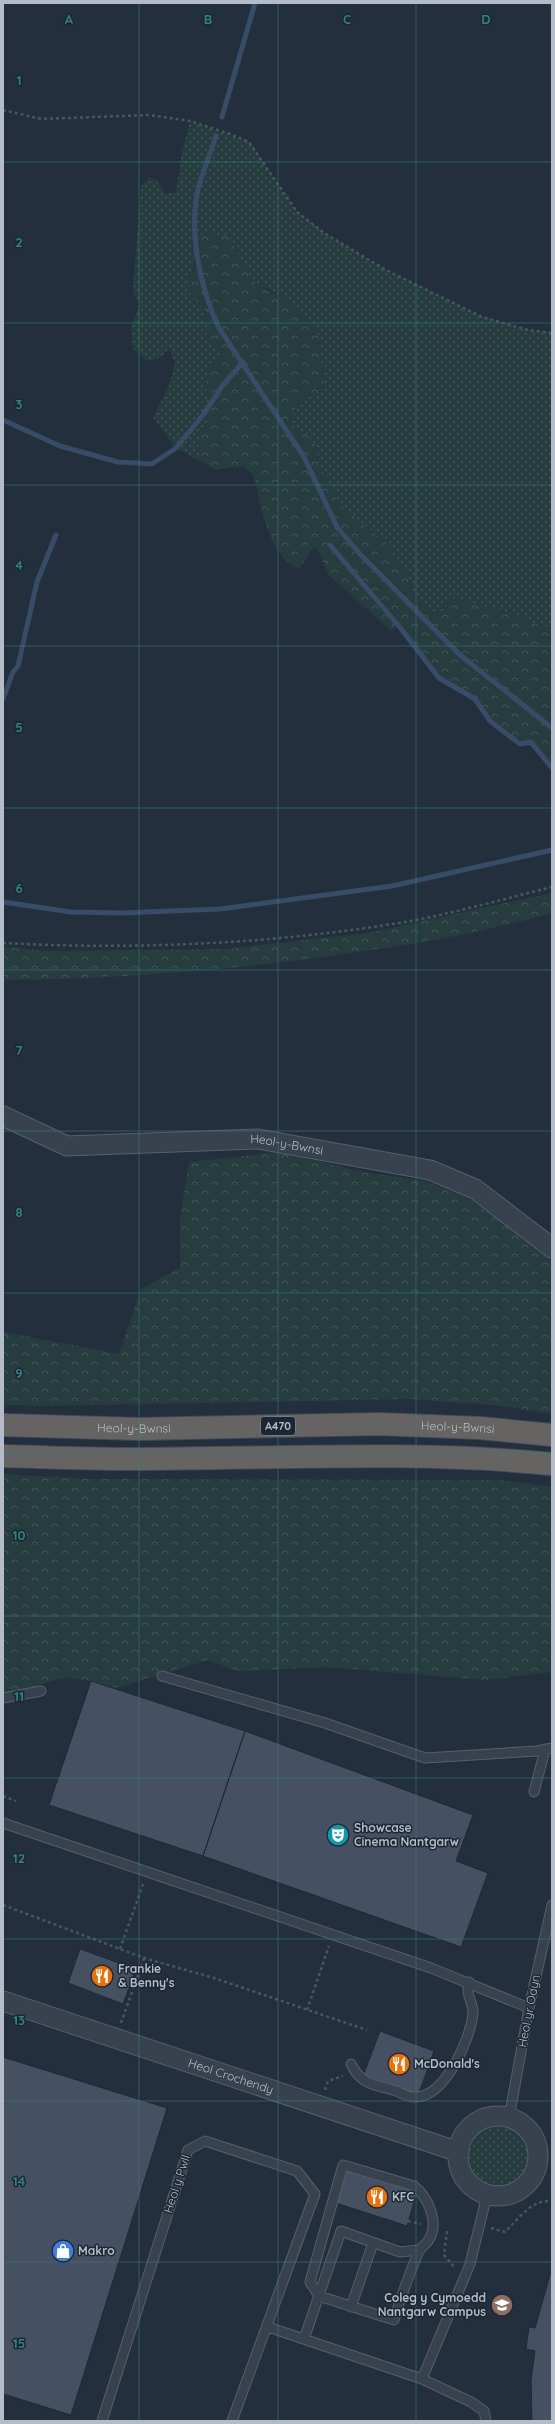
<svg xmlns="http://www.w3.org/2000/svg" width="555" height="2424" font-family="Quicksand,sans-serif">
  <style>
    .grass { fill: url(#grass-dots) }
    .forest { fill: url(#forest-crowns) }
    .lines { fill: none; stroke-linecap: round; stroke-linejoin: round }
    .stream { stroke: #394c67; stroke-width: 5 }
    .building { fill: #455162; stroke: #1f2835 }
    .service-casing { stroke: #565f6c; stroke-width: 11 }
    .minor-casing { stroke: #565f6c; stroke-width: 21 }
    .trunk-casing { stroke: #434c59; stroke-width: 24 }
    .path { stroke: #44595c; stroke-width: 2.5; stroke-dasharray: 3 3; stroke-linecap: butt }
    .service { stroke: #38414e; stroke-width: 9 }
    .minor { stroke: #38414e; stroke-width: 19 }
    .trunk { stroke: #656462; stroke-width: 22 }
    .grid { fill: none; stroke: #308480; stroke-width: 1; stroke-opacity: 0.55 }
    .labels { text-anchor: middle; stroke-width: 3; stroke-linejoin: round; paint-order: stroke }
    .shield { fill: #1d2633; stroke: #878f9c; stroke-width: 1 }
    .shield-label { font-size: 11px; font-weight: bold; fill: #b4bcc9 }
    .street-label { font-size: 12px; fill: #b4bcc9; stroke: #1d2633 }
    .poi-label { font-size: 12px; font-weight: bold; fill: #b4bcc9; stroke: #1d2633; text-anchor: start }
    .grid-label { font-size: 13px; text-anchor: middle; font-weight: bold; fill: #308480; stroke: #1d2633; stroke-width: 3; stroke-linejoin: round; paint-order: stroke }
  </style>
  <defs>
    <pattern id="grass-dots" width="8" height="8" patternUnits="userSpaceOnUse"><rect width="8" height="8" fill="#263c3f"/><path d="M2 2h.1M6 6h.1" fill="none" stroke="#435659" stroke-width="1.8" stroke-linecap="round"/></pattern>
    <pattern id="forest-crowns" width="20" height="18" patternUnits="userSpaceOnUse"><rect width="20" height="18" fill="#263c3f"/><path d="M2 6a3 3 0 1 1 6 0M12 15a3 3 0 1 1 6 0" fill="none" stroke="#435659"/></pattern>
  </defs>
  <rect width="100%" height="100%" fill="#242f3e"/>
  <path class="grass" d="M190,121l59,21 48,70 27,21 62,37 96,47 46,13 24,3v296l-53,-19 -49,-13 -7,14 -13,2 -15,-15 -7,-21 -23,-35 -45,-37 -23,-45 -9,-24 -16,-12c3,-29 12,-25 33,-34l-6,-51 -41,-45 -27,-14 -22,-43 -35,13c2,17 -5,27 -4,44l14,15 5,30 13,12v5l-13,13 -3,16 2,36 -11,23 5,18 -26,-14 -23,-31 15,-29 7,-25 -6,-14 -8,8 -13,4 -15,-12 -2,-21 8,-23 -6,-14 8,-105 8,-9 8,3 8,14 11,-2 6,-40z
    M458 2156a40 40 0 1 1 80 0a40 40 0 1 1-80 0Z"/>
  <path class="forest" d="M210,233l19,4 22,43 45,26 17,17 6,16 6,51c-21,9 -30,6 -33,34l16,12 10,12 -1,12 23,45 45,37 23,35 7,21 15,15 13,-2 7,-14 49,13 53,19v139l-21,-26 -11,2 -30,-23 -15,-22 -36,-21 -41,-53 -6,6 -64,-56 -11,-28 -6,3 -12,19 -12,-7 -12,-15 -12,-30 -9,-41 -11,-10 -27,4 -14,-8 -5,-18 11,-24 -2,-35 3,-16 13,-13v-5l-13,-12 -5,-30 -14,-15 -1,-16 7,-13 -2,-15 3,-10z
    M552,893v20c-87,25 -178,38 -268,49 -94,11 -187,17 -281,18v-33l46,4 180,-2 143,-17z
    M280,1152l78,19 67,10 39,15 82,56 6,6v156l-50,-8 -91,-7 -370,7 -38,-1v-73l116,22 22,-65 39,-21v-51l9,-55z
    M3,1474l85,5 412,1 52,7v185l-67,8 -159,-13 -88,4 -30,-11 -92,28 -25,-7 -26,-4 -45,14 -17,1z"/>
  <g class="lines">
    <path class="stream" d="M222,117l33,-114
      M216,136c-6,19 -15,39 -19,58 -8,42 4,96 22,134l85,129 33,70 22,26 101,102 92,73
      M3,420l57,26 58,16 34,2 24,-16 27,-33 20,-30 20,-23
      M330,545l68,80 41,53 36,21 15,22 30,23 11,-2 21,26
      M3,699l10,-27 5,-6 19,-84 19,-47
      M3,902l68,10 52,1 97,-4 172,-23 160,-36"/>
  </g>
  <path class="building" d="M91,1681l154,50 -42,125 -154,-51z
    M245,1731l228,84 -17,46 32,12 -27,74 -258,-91z
    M80,1949l56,20 -13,35 -55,-21z
    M380,2031l54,20 -16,45 -55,-20z
    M3,2057l164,51 -96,307 -68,-21z
    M347,2170l70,22 -10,34 -71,-23z
    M552,2268v153h-20l-1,-41 4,-29 -9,-2 3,-22 6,1z"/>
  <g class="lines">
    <g class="service-casing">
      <path id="service" d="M162,1676l163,47 100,35 112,-7 15,-3
        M3,1698l38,-7
        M534,1792l11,-42
        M3,1823l428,145 98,40
        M351,2064c11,22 23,20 45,27 5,2 14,7 20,6 30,-1 54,-58 57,-83 1,-12 -8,-17 -4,-32
        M509,2118l20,-110 23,-103
        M343,2165l71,21c15,12 26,38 14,55 -3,5 -8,6 -10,12 -9,22 -17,44 -24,67l-75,-24 -9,-14z
        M351,2307l22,-64
        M268,2327l154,52 49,23 13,9 2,10
        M304,2339l37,-108 59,21 19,-2
        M422,2379l48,-115 17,-69
        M102,2421l86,-271 17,-9 92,30 18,23 -83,227"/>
    </g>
    <g class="minor-casing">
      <g id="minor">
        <path id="s1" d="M3,1116l64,30 191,-7 172,31 45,19 77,59"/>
        <path id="s2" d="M3,2001l456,151"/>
        <circle cx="498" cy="2156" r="40"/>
      </g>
    </g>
    <g class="trunk-casing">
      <g id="trunk">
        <path id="s3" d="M3,1425l137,4 239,-5 101,4 72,7"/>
        <path d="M3,1456c42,1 85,3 127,3 141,0 281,-9 422,5"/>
      </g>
    </g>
    <path class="path" d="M3,110l38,9 108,-4 41,6 40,13 19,8 48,70 27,21 62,37 96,47 46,13 24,3
      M3,943c134,7 269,1 402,-21 50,-9 98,-23 147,-35
      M3,1796l13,5
      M3,1905l141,53 70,20 153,52
      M120,1949l23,-65
      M307,2010l22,-64
      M121,2023l23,-65
      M325,2090l3,-9 15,-5
      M408,2221l13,3
      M491,2228l14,4c13,-13 27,-33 47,-31
      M447,2231l-3,24 11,13"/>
    <use href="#service" class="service"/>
    <use href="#minor" class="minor"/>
    <use href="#trunk" class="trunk"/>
  </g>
  <path class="grid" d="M139,3v2418M278,3v2418M416,3v2418M3,162h549M3,323h549M3,485h549M3,646h549M3,808h549M3,970h549M3,1131h549M3,1293h549M3,1454h549M3,1616h549M3,1778h549M3,1939h549M3,2101h549M3,2262h549"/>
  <defs>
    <g id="theatre-disc" transform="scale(1.15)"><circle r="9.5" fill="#0f9aa8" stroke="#1d2633"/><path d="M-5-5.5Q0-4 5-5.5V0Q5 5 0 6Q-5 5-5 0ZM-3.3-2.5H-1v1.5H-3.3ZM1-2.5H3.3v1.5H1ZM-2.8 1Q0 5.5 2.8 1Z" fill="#fff"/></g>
    <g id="restaurant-disc" transform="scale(1.15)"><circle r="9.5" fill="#e8710a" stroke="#1d2633"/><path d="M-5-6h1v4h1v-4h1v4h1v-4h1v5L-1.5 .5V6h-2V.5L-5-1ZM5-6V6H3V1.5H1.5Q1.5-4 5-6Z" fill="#fff"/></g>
    <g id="shop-disc" transform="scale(1.15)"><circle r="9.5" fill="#3f7fe0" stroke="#1d2633"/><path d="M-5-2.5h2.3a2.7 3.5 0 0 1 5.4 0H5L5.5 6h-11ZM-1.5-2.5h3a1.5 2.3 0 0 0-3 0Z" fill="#fff"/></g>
    <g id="university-disc" transform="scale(1.15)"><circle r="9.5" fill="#8d6e63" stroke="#1d2633"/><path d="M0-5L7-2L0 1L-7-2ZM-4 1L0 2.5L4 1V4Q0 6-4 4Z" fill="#fff"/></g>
  </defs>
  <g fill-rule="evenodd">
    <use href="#theatre-disc" x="338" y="1835"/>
    <use href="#restaurant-disc" x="102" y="1976"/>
    <use href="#restaurant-disc" x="399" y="2064"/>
    <use href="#restaurant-disc" x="377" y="2197"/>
    <use href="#shop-disc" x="63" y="2251"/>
    <use href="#university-disc" x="502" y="2305"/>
  </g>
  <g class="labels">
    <rect class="shield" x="261" y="1417" width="34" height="18" rx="3"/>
    <g class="shield-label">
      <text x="278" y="1430">A470</text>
    </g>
    <g class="street-label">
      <text dy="4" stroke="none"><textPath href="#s1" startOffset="291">Heol-y-Bwnsi</textPath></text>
      <text dy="4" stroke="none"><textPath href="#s3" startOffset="131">Heol-y-Bwnsi</textPath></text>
      <text dy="4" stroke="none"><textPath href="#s3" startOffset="455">Heol-y-Bwnsi</textPath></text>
      <text transform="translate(529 2011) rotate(-79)" y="4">Heol yr Odyn</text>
      <text dy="4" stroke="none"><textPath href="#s2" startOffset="240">Heol Crochendy</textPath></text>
      <text transform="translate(177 2184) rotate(-72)" y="4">Heol y Pwll</text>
    </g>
    <g class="poi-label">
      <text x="354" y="1832">Showcase<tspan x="354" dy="14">Cinema Nantgarw</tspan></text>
      <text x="118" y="1973">Frankie<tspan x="118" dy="14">&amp; Benny's</tspan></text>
      <text x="414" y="2068">McDonald's</text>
      <text x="392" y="2201">KFC</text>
      <text x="78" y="2255">Makro</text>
      <text x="486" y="2302" text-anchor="end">Coleg y Cymoedd<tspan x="486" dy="14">Nantgarw Campus</tspan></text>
    </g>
  </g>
  <g class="grid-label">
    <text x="69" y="24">A</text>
    <text x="208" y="24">B</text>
    <text x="347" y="24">C</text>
    <text x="486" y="24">D</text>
    <text x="19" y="85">1</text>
    <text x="19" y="247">2</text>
    <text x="19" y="409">3</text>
    <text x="19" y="570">4</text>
    <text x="19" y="732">5</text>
    <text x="19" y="893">6</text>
    <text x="19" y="1055">7</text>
    <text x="19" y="1217">8</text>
    <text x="19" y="1378">9</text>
    <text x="19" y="1540">10</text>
    <text x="19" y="1701">11</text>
    <text x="19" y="1863">12</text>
    <text x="19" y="2025">13</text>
    <text x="19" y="2186">14</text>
    <text x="19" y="2348">15</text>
  </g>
  <rect width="555" height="2424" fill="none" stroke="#b4bcc9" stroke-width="8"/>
</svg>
